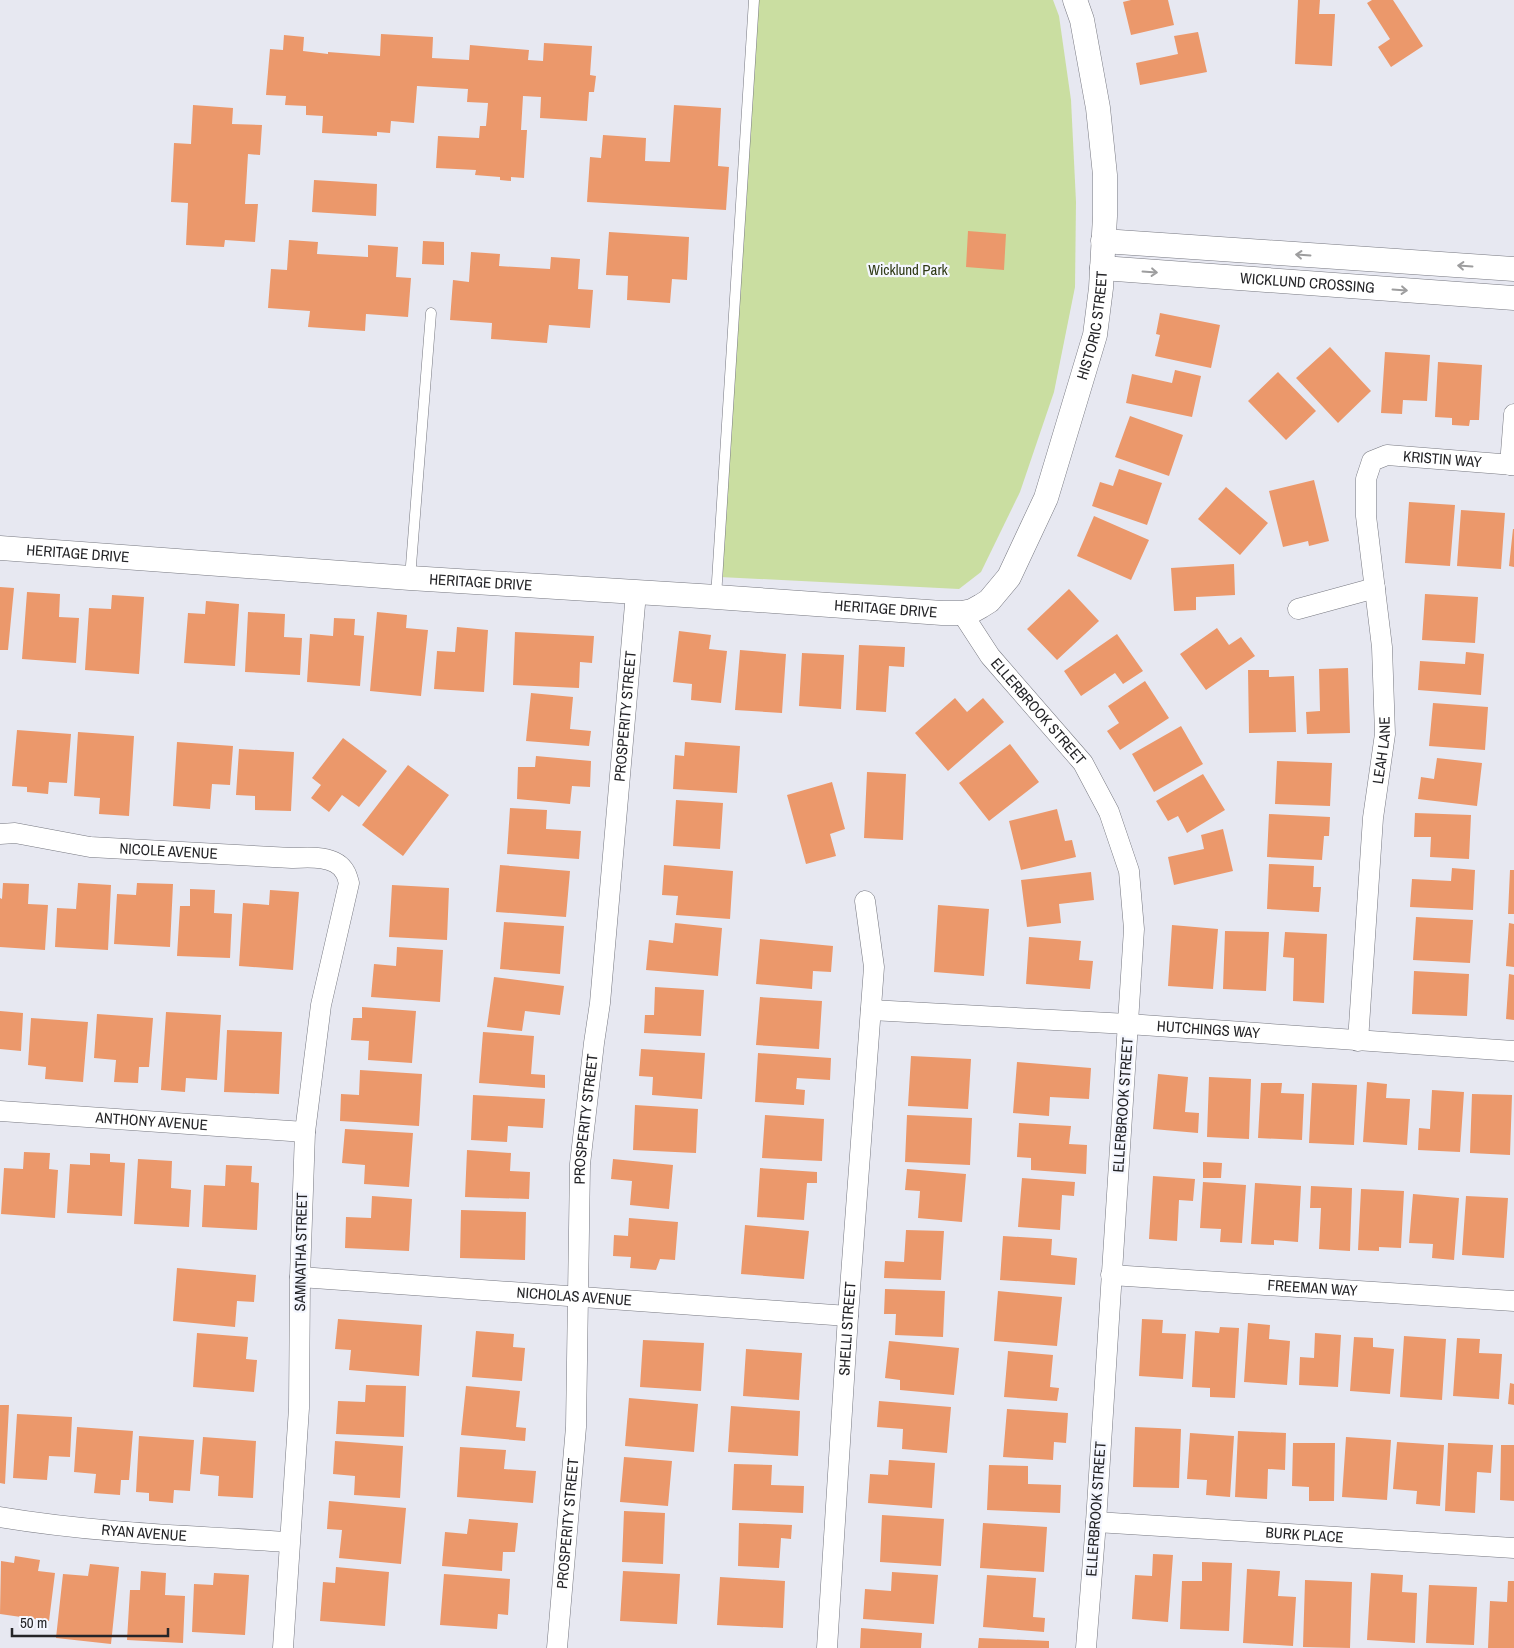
<svg xmlns="http://www.w3.org/2000/svg" width="1514" height="1648" font-family="'Archivo Narrow',sans-serif">
  <style>
    .green { fill: #cadea1 }
    .building { fill: #eb986b }
    .lines { fill: none; stroke-linecap: round; stroke-linejoin: round }
    .service-casing { stroke: #777880; stroke-width: 11 }
    .minor-casing { stroke: #777880; stroke-width: 21 }
    .tertiary-casing { stroke: #777880; stroke-width: 25 }
    .service { stroke: #fff; stroke-width: 10 }
    .minor { stroke: #fff; stroke-width: 20 }
    .tertiary { stroke: #fff; stroke-width: 24 }
    .oneway { stroke: #9d9d9e }
    .labels { text-anchor: middle; stroke-width: 4.5; stroke-linejoin: round; paint-order: stroke }
    .park-label { font-size: 15px; fill: #2e3914; stroke: #f4f6fe }
    .street-label { font-size: 15px; fill: #252528; stroke: #f4f6fe }
  </style>
  <rect width="100%" height="100%" fill="#e7e8f1"/>
  <path class="green" d="M758,0h295l6,16 12,84 5,102 -1,85 -21,105 -34,100 -39,80 -22,17 -239,-12z"/>
  <path class="building" d="M1131,0h37l6,25 -43,10 -8,-33z
    M1298,0h22l-1,14h16l-3,52 -37,-2z
    M1372,0h21l30,46 -32,21 -13,-20 12,-8 -23,-36z
    M1198,32l9,40 -67,13 -4,-22 42,-9 -4,-18z
    M381,34l52,3 -1,21 37,2 1,-15 59,5 -1,10 15,1 1,-18 48,3 -2,29 6,1 -2,16h-5l-2,29 -47,-3 1,-21 -18,-1 -2,34h6l-3,48 -13,-1v4l-11,-1v-3l-25,-2 1,-5 -40,-2 2,-32 41,2 1,-12h6l2,-23 -21,-1 1,-13 -51,-3 -3,37 -23,-2 -1,12 -13,-1v4l-55,-3 1,-17 -17,-1v-9l-21,-1 1,-9 -20,-1 4,-46 13,1 1,-15 20,2 -1,14 25,3v-2l52,4z
    M193,105l40,3 -1,16 30,1 -2,30 -12,-1 -3,50h13l-3,38 -30,-2 -1,7 -38,-2 2,-42 -17,-1 3,-59 17,1z
    M674,105l47,3 -3,58 11,1 -3,43 -139,-8 3,-45 11,1 2,-23 43,3 -1,23 25,1z
    M314,180l63,4 -1,32 -64,-4z
    M968,231l38,3 -2,36 -38,-3z
    M609,232l80,5 -2,43 -15,-1 -2,24 -43,-3 1,-24 -22,-1z
    M289,240l29,2 -1,12 51,3v-12l30,2 -2,30 15,1 -3,39 -42,-3 -1,17 -57,-4 2,-16 -42,-3 3,-39 16,1z
    M423,241l21,1v23l-22,-1z
    M471,252l29,2 -1,12 51,3 1,-12 29,2 -2,30 15,1 -3,38 -41,-3 -2,18 -56,-4 1,-16 -42,-3 3,-40 16,2z
    M1160,313l60,12 -9,43 -56,-12 5,-21 -4,-1z
    M1330,347l41,44 -33,32 -42,-45z
    M1385,352l45,3 -3,46 -24,-1 -1,14 -21,-1z
    M1438,362l44,3 -3,55h-9l-1,6 -17,-1v-7l-17,-1z
    M1175,370l26,6 -9,41 -66,-14 6,-29 40,9z
    M1278,372l38,39 -30,29 -38,-39z
    M1130,416l53,19 -14,41 -54,-19z
    M1119,469l43,14 -15,42 -55,-19 8,-24 13,4z
    M1314,480l15,61 -20,5 -1,-5 -25,6 -14,-56z
    M1226,487l42,36 -28,32 -42,-36z
    M1409,502l46,3 -5,61 -45,-3z
    M1461,510l44,3 -4,56 -44,-3z
    M1094,516l55,24 -18,40 -54,-24z
    M1513,529h1v38l-5,-1z
    M1234,564l1,31 -39,2v13l-22,1 -3,-43z
    M0,587l14,1 -6,62h-8z
    M1069,589l30,32 -42,39 -30,-31z
    M27,592l33,2 -1,23 20,1 -3,45 -54,-4z
    M1425,594l53,3 -3,46 -53,-3z
    M112,595l32,2 -5,77 -54,-4 4,-62 22,1z
    M206,601l33,3 -4,62 -51,-3 4,-50 17,1z
    M248,612l37,2 -1,23 18,1 -2,37 -55,-3z
    M377,612l30,3 -1,13 22,2 -7,66 -51,-5z
    M334,618l21,1 -1,16 10,1 -4,50 -53,-4 3,-48 23,2z
    M457,627l31,3 -4,62 -50,-3 3,-38 18,1z
    M1217,628l12,17 12,-8 14,19 -49,34 -26,-36z
    M679,631l32,4 -2,14 18,2 -6,52 -30,-3 1,-16 -19,-2z
    M515,632l79,4 -2,27 -12,-1 -1,26 -66,-3z
    M1117,634l26,37 -20,13 -8,-11 -34,23 -17,-25z
    M859,645l46,2 -1,20 -15,-1 -3,46 -30,-2z
    M740,650l46,4 -4,59 -47,-3z
    M1466,652l18,2 -3,41 -63,-5 2,-29 45,3z
    M802,653l42,2 -3,54 -42,-3z
    M1348,668l2,65 -43,1 -1,-22 14,-1 -1,-42z
    M1248,670h21v7l25,-1 2,56 -47,1z
    M1145,681l24,37 -49,32 -13,-19 12,-8 -11,-17z
    M531,693l42,4 -3,32 21,2 -2,15 -63,-5z
    M955,698l12,14 16,-14 21,24 -56,49 -33,-38z
    M1433,703l55,4 -3,43 -56,-4z
    M1181,726l22,38 -49,28 -22,-38z
    M17,730l54,4 -4,49 -18,-1 -1,12 -21,-2v-5l-15,-1z
    M78,732l56,4 -5,80 -30,-2 1,-16 -26,-2z
    M343,738l44,33 -28,36 -17,-12 -13,17 -18,-14 10,-13 -9,-7z
    M177,742l56,4 -3,39 -18,-1 -2,25 -37,-3z
    M685,742l55,4 -3,47 -64,-4 2,-34 9,1z
    M1010,744l29,38 -50,39 -30,-38z
    M239,749l55,3 -3,59 -36,-1v-14l-19,-1z
    M536,756l55,5 -1,26 -18,-1 -2,18 -53,-5 1,-32h17z
    M1437,758l45,5 -5,43 -59,-7 3,-22 13,2z
    M1277,761l55,2 -2,43 -55,-2z
    M408,765l41,30 -46,61 -41,-31z
    M867,772l39,2 -3,66 -39,-2z
    M1203,774l22,36 -38,23 -9,-17 -10,5 -12,-20z
    M832,782l13,47 -15,5 6,22 -30,8 -19,-69z
    M676,800l47,3 -3,46 -47,-3z
    M510,808l37,2 -1,19 35,2 -2,28 -72,-5z
    M1057,809l8,32 7,-1 4,17 -55,13 -12,-49z
    M1415,813l56,2 -2,44 -39,-2 1,-20h-17z
    M1269,814l61,3 -1,19h-5l-2,24 -55,-3z
    M1223,829l10,42 -59,14 -6,-28 36,-8 -3,-14z
    M1269,864l45,2 -1,21h8l-2,25 -52,-3z
    M500,865l70,6 -4,46 -70,-5z
    M664,865l69,6 -3,48 -54,-4 2,-19 -16,-1z
    M1452,868l23,2 -2,40 -63,-3 2,-28 39,2z
    M1510,870h4v44h-6z
    M1091,872l3,28 -35,4 2,19 -34,4 -6,-47z
    M3,883l26,1 -1,20 20,1 -3,45 -45,-3v-49l2,1z
    M78,883l33,2 -3,65 -53,-3 2,-39 19,1z
    M137,883l36,1 -3,63 -56,-3 3,-50 19,1z
    M392,885l57,3 -2,52 -58,-3z
    M190,889l25,1 -1,23 18,1 -2,44 -53,-2 3,-50h10z
    M270,890l29,2 -6,78 -54,-4 4,-63 26,2z
    M938,905l51,4 -5,67 -50,-4z
    M1416,917l57,3 -3,43 -57,-3z
    M504,922l60,4 -4,48 -60,-5z
    M675,923l47,5 -4,48 -72,-6 3,-30 24,3z
    M1509,923l5,1v43l-8,-1z
    M1172,925l46,4 -5,60 -45,-3z
    M1225,931l44,1 -3,59 -43,-2z
    M1285,932l42,2 -3,69 -31,-2 1,-43 -11,-1z
    M1029,937l52,4 -2,19 14,1 -3,28 -64,-5z
    M760,939l73,7 -2,26 -18,-1 -1,18 -56,-5z
    M397,947l46,3 -3,52 -69,-5 3,-33 22,2z
    M1414,971l55,3 -2,42 -55,-2z
    M1509,974l5,1v45l-8,-1z
    M494,977l70,9 -4,29 -35,-4 -3,20 -35,-4z
    M655,987l49,3 -3,46 -57,-3 1,-18h9z
    M760,997l62,4 -3,48 -63,-4z
    M362,1007l54,4 -4,52 -44,-3 1,-19 -18,-1 2,-22h9z
    M0,1011l23,2 -2,38 -21,-2z
    M166,1012l55,3 -4,65 -31,-2 -1,14 -24,-2z
    M97,1014l56,4 -4,49h-10l-1,16 -24,-1 2,-22 -22,-2z
    M31,1018l57,4 -5,60 -38,-3 1,-12 -18,-2z
    M227,1030l55,2 -3,62 -55,-2z
    M483,1032l51,4 -3,38 14,1v13l-66,-5z
    M641,1049l64,4 -3,46 -50,-4 1,-18 -14,-1z
    M758,1053l73,5 -1,22 -33,-2 -1,11 9,1 -1,15 -49,-3z
    M911,1056l60,3 -3,50 -60,-3z
    M1017,1062l74,6 -2,31 -39,-2 -1,19 -36,-3z
    M360,1070l62,4 -3,52 -79,-5 1,-27 18,1z
    M1158,1074l30,3 -3,35 14,1 -1,20 -45,-4z
    M1209,1077l42,2 -2,60 -42,-2z
    M1367,1082l20,2 -1,14 24,1 -3,46 -44,-3z
    M1261,1083h21l-1,10 23,1 -2,46 -44,-2z
    M1312,1083l45,2 -3,60 -45,-2z
    M1432,1090l32,2 -4,60 -42,-2 1,-22 11,1z
    M1472,1094l40,1 -2,60 -40,-2z
    M473,1095l72,4 -2,29 -35,-2 -1,16 -36,-2z
    M635,1105l63,4 -2,44 -63,-3z
    M765,1115l59,4 -2,42 -60,-3z
    M907,1115l65,3 -2,47 -65,-3z
    M1019,1123l52,3 -2,18 18,1 -1,29 -55,-4v-12l-14,-1z
    M345,1129l68,4 -4,54 -45,-3 1,-19 -23,-2z
    M467,1150l44,3 -1,18 20,1 -1,27 -64,-2z
    M24,1152l26,1 -1,16 9,1 -3,48 -54,-4 3,-46 19,1z
    M90,1153l20,1v8l15,1 -3,53 -55,-3 3,-49 20,1z
    M138,1159l34,2 -1,27 20,2 -2,37 -55,-3z
    M613,1159l60,6 -4,44 -39,-4 2,-24 -21,-2z
    M1203,1162l19,1 -1,15h-18z
    M226,1165l26,1 -1,16 8,1 -2,47 -55,-3 2,-42 21,1z
    M760,1168l57,4v11h-10l-3,37 -47,-3z
    M907,1169l59,5 -4,48 -44,-4 2,-27 -15,-1z
    M1153,1176l42,3 -2,22 -14,-1 -2,41 -28,-2z
    M1022,1178l53,4 -1,14 -12,-1 -2,35 -42,-3z
    M1203,1182l43,3 -4,58 -22,-1 1,-13 -21,-1z
    M1255,1183l46,3 -3,56 -24,-2v5l-23,-1z
    M1311,1186l41,2 -2,63 -31,-2 2,-41h-11z
    M1361,1189l43,2 -3,57 -22,-1v4l-21,-1z
    M1413,1194l46,4 -5,62 -22,-2 1,-14 -24,-1z
    M372,1196l40,3 -3,52 -64,-3 1,-31 25,1z
    M1466,1196l42,2 -4,60 -42,-3z
    M461,1210l65,2 -1,48 -65,-2z
    M629,1218l49,4 -3,38 -15,-1 -4,11 -26,-2 1,-11 -18,-1 1,-21 14,1z
    M745,1225l64,6 -5,48 -63,-5z
    M906,1230l38,1 -3,49 -57,-2 1,-17 19,1z
    M1003,1236l49,3 -1,16 26,3 -2,27 -75,-5z
    M177,1268l79,7 -2,27 -17,-1 -2,26 -62,-6z
    M885,1289l60,2 -2,46 -48,-2 1,-21h-12z
    M998,1291l64,6 -5,49 -63,-5z
    M338,1319l84,6 -3,51 -70,-6 2,-20 -16,-1z
    M1142,1319l21,1 -1,13 24,1 -3,45 -44,-3z
    M1248,1323l22,2 -1,14 21,2 -3,44 -43,-3z
    M1220,1327l19,1 -4,70 -25,-1v-9l-18,-1 3,-56 24,2z
    M476,1331l38,3 -1,13 12,1 -3,33 -50,-4z
    M197,1333l51,4 -2,22 11,1 -3,32 -61,-5z
    M1315,1333l26,2 -3,52 -39,-2 1,-28 14,1z
    M1404,1336l42,3 -4,61 -42,-3z
    M1354,1337l19,1v9l21,2 -4,45 -40,-3z
    M1457,1338l23,1 -1,14 23,1 -3,45 -46,-3z
    M643,1340l61,3 -3,48 -61,-4z
    M889,1341l70,7 -5,47 -54,-5v-10l-15,-2z
    M746,1349l56,4 -3,47 -56,-4z
    M1008,1351l45,4 -3,32 9,1 -2,13 -53,-4z
    M1510,1383l4,1v21l-6,-1z
    M366,1385l40,1 -2,51 -68,-3 2,-33 27,1z
    M466,1386l54,5 -4,36 10,1 -1,13 -64,-6z
    M629,1398l69,6 -4,48 -69,-6z
    M879,1401l72,6 -4,46 -45,-4 1,-20 -26,-2z
    M0,1405h9l-4,79 -5,-1z
    M731,1406l69,5 -2,45 -70,-4z
    M1007,1409l61,4 -2,30 -12,-1 -1,18 -50,-3z
    M17,1414l55,3 -2,40 -21,-1 -2,24 -34,-2z
    M77,1427l56,4 -4,49h-8l-1,15 -26,-2 2,-19 -22,-2z
    M1135,1427l46,2 -2,59 -46,-1z
    M1238,1431l48,2 -1,37 -17,-1 -1,30 -32,-2z
    M1190,1433l44,3 -4,61 -24,-2 1,-15 -20,-1z
    M139,1436l55,4 -4,51 -16,-1 -1,13 -24,-2v-8l-13,-1z
    M203,1437l53,4 -3,57 -35,-2 1,-20 -19,-2z
    M1346,1437l45,3 -4,60 -45,-3z
    M335,1441l68,5 -3,52 -46,-3 1,-19 -22,-2z
    M1397,1442l47,3 -4,61 -24,-2 1,-13 -24,-2z
    M1293,1443h42l-1,58h-25v-14l-17,-1z
    M1448,1443l45,2 -2,28 -14,-1 -2,41 -30,-2z
    M1501,1445h13v56l-14,-1z
    M460,1447l46,3 -2,19 32,2 -3,32 -76,-6z
    M624,1457l48,4 -4,45 -48,-4z
    M889,1460l46,3 -3,45 -64,-5 2,-29 18,1z
    M734,1464l38,1 -1,20 33,1 -1,27 -71,-3z
    M989,1465l39,1v18l33,1 -1,28 -73,-3z
    M329,1501l77,7 -5,56 -62,-6 3,-28 -15,-1z
    M624,1511l41,2 -2,51 -41,-2z
    M882,1515l62,4 -3,47 -61,-4z
    M469,1519l49,4 -3,29h-12l-1,19 -60,-5 3,-34 22,2z
    M739,1523l53,2 -1,14 -10,-1 -2,30 -41,-2z
    M983,1523l64,4 -3,45 -64,-4z
    M1153,1554l20,1 -5,67 -36,-3 3,-44 17,1z
    M15,1556l25,4 -2,11 17,2 -6,48 -49,-7 1,-53 13,2z
    M1202,1562l30,1 -3,68 -49,-2 2,-48h20z
    M90,1564l29,3 -8,77 -55,-6 7,-64 25,2z
    M336,1567l53,5 -4,54 -65,-5 3,-39 12,1z
    M1247,1569l33,2 -2,25 18,1 -3,49 -50,-3z
    M141,1571l25,2 -1,22 20,1 -2,47 -56,-3 3,-50h10z
    M623,1571l57,3 -3,50 -57,-3z
    M892,1572l46,3 -4,49 -71,-5 2,-30 26,2z
    M214,1573l35,2 -4,60 -53,-3 2,-48 19,1z
    M1371,1573l32,2 -1,17 15,1 -2,50 -48,-3z
    M444,1574l66,5 -2,36 -10,-1 -1,15 -57,-4z
    M987,1575l49,3 -3,39 12,1 -1,14 -61,-5z
    M720,1577l65,4 -2,47 -66,-3z
    M1305,1580l47,2 -2,66 -47,-1z
    M1508,1581h6v67h-26l2,-47 17,1z
    M1429,1585l48,2 -3,58 -48,-2z
    M861,1628l61,5 -1,15h-61z
    M979,1638l70,3v7h-71z"/>
  <g class="lines">
    <g class="service-casing">
      <path id="service" d="M410,578l21,-265
        M716,597l38,-597"/>
    </g>
    <g class="minor-casing">
      <g id="minor">
        <path d="M1510,465l4,-51"/>
        <path d="M1298,609l77,-21"/>
        <path id="s1" d="M962,613l28,43 93,107 26,49 20,59 5,58 -38,593 -10,126"/>
        <path id="s2" d="M0,834l15,-1 75,14 202,11c16,-1 44,-3 53,14 2,3 3,8 4,11l-28,122 -16,127 -5,145 -1,131 -16,240"/>
        <path id="s3" d="M871,1010l257,14 386,27"/>
        <path id="s4" d="M1358,1041l15,-223 12,-84 -3,-87 -16,-131v-37l6,-18 15,-6 127,10"/>
        <path id="s5" d="M0,1111l305,21"/>
        <path id="s6" d="M1111,1275l403,26"/>
        <path id="s7" d="M300,1277l548,39"/>
        <path id="s8" d="M0,1517c96,16 193,19 289,25"/>
        <path id="s9" d="M1096,1522l418,26"/>
        <path id="s10" d="M557,1648l19,-221 4,-263 14,-121 6,-40 36,-410"/>
        <path id="s11" d="M827,1648l21,-332 26,-349 -9,-66"/>
      </g>
    </g>
    <g class="tertiary-casing">
      <g id="tertiary">
        <path d="M1103,241l411,28"/>
        <path id="s12" d="M1102,268l412,30"/>
        <path id="s13" d="M0,548l410,30 306,19 226,16h20l10,-2 9,-5 8,-5 20,-24 37,-79 49,-163 6,-47 4,-72v-41l-7,-67 -16,-88 -7,-20"/>
      </g>
    </g>
    <use href="#service" class="service"/>
    <use href="#minor" class="minor"/>
    <use href="#tertiary" class="tertiary"/>
  </g>
  <defs><path id="oneway-shaft" d="M-6 0H5M1.5-3L5.5 0L1.5 3" fill="none" stroke-width="1.6" stroke-linecap="round" stroke-linejoin="round" transform="scale(1.25)"/></defs>
  <g class="oneway">
    <use href="#oneway-shaft" transform="translate(1303 255) rotate(-176)"/>
    <use href="#oneway-shaft" transform="translate(1465 266) rotate(-176)"/>
    <use href="#oneway-shaft" transform="translate(1150 272) rotate(4)"/>
    <use href="#oneway-shaft" transform="translate(1400 290) rotate(4)"/>
  </g>
  <g class="labels">
    <g class="park-label">
      <text x="908" y="275">Wicklund Park</text>
    </g>
    <g class="street-label">
      <text dy="5" stroke="none"><textPath href="#s12" startOffset="206">WICKLUND CROSSING</textPath></text>
      <text dy="5" stroke="none"><textPath href="#s13" startOffset="1292">HISTORIC STREET</textPath></text>
      <text dy="5" stroke="none"><textPath href="#s4" startOffset="655">KRISTIN WAY</textPath></text>
      <text dy="5" stroke="none"><textPath href="#s13" startOffset="78">HERITAGE DRIVE</textPath></text>
      <text dy="5" stroke="none"><textPath href="#s13" startOffset="482">HERITAGE DRIVE</textPath></text>
      <text dy="5" stroke="none"><textPath href="#s13" startOffset="888">HERITAGE DRIVE</textPath></text>
      <text dy="5" stroke="none"><textPath href="#s1" startOffset="125">ELLERBROOK STREET</textPath></text>
      <text dy="5" stroke="none"><textPath href="#s10" startOffset="935">PROSPERITY STREET</textPath></text>
      <text dy="5" stroke="none"><textPath href="#s4" startOffset="292">LEAH LANE</textPath></text>
      <text dy="5" stroke="none"><textPath href="#s2" startOffset="170">NICOLE AVENUE</textPath></text>
      <text dy="5" stroke="none"><textPath href="#s3" startOffset="338">HUTCHINGS WAY</textPath></text>
      <text transform="translate(1123 1105) rotate(-86)" y="5">ELLERBROOK STREET</text>
      <text dy="5" stroke="none"><textPath href="#s10" startOffset="530">PROSPERITY STREET</textPath></text>
      <text dy="5" stroke="none"><textPath href="#s5" startOffset="152">ANTHONY AVENUE</textPath></text>
      <text transform="translate(301 1252) rotate(-89)" y="5">SAMNATHA STREET</text>
      <text dy="5" stroke="none"><textPath href="#s6" startOffset="202">FREEMAN WAY</textPath></text>
      <text dy="5" stroke="none"><textPath href="#s7" startOffset="275">NICHOLAS AVENUE</textPath></text>
      <text dy="5" stroke="none"><textPath href="#s11" startOffset="320">SHELLI STREET</textPath></text>
      <text transform="translate(1096 1509) rotate(-86)" y="5">ELLERBROOK STREET</text>
      <text dy="5" stroke="none"><textPath href="#s10" startOffset="125">PROSPERITY STREET</textPath></text>
      <text dy="5" stroke="none"><textPath href="#s8" startOffset="145">RYAN AVENUE</textPath></text>
      <text dy="5" stroke="none"><textPath href="#s9" startOffset="209">BURK PLACE</textPath></text>
    </g>
  </g>
  <path d="M12 1628v8h156v-8" fill="none" stroke="#252528" stroke-width="2.5"/>
  <text x="20" y="1628" font-size="15" fill="#252528" stroke="#f4f6fe" stroke-width="4" paint-order="stroke">50 m</text>
</svg>
